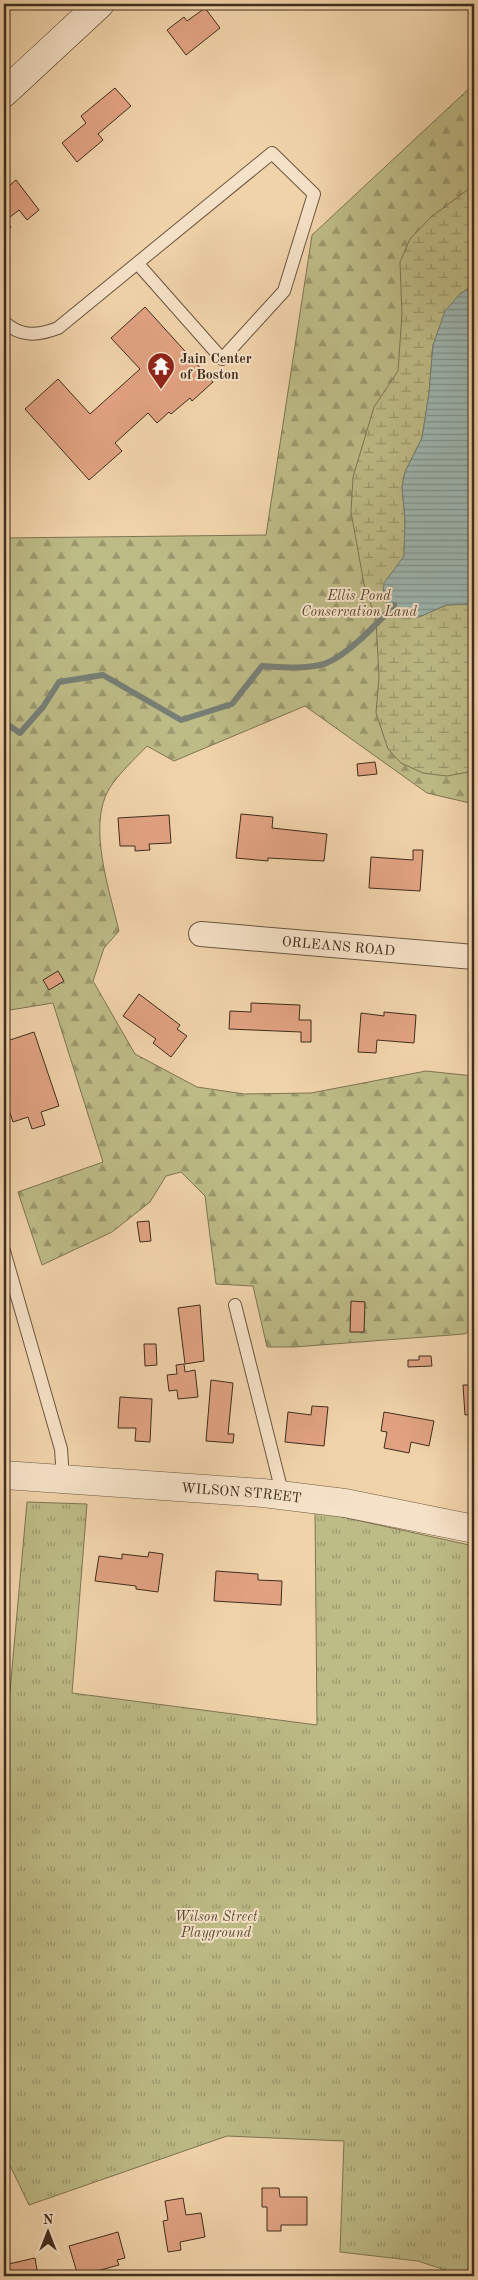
<svg xmlns="http://www.w3.org/2000/svg" width="478" height="2280" font-family="'Old Standard TT',serif">
  <style>
    .forest { fill: url(#forest-firs); stroke: #7e7452 }
    .wetland { fill: url(#wetland-marsh); stroke: #7e7452 }
    .park { fill: url(#park-tufts); stroke: #7e7452 }
    .water { fill: url(#water-rules); stroke: #777f76 }
    .lines { fill: none; stroke-linecap: round; stroke-linejoin: round }
    .stream { stroke: #777f76; stroke-width: 6 }
    .building { fill: #e1a282; stroke: #402d1d }
    .service-casing { stroke: #6c5640; stroke-width: 14 }
    .minor-casing { stroke: #6c5640; stroke-width: 26 }
    .tertiary-casing { stroke: #6c5640; stroke-width: 29 }
    .secondary-casing { stroke: #402d1d; stroke-width: 29 }
    .service { stroke: #f6e2c8; stroke-width: 12 }
    .minor { stroke: #f6e2c8; stroke-width: 24 }
    .tertiary { stroke: #f6e2c8; stroke-width: 28 }
    .secondary { stroke: #f6e2c8; stroke-width: 28 }
    .labels { text-anchor: middle; stroke-width: 4; stroke-linejoin: round; paint-order: stroke }
    .poi-label { font-size: 14px; font-weight: bold; fill: #402d1d; stroke: #f6e2c8; text-anchor: start }
    .park-label { font-size: 14px; font-style: italic; fill: #594932; stroke: #f6e2c8 }
    .street-label { font-size: 14px; fill: #402d1d; stroke: #f6e2c8 }
  </style>
  <defs>
    <pattern id="forest-firs" width="22" height="20" patternUnits="userSpaceOnUse" patternTransform="scale(1.25)"><rect width="22" height="20" fill="#bdbb86"/><path d="M5 1l3.5 6h-7zM16 11l3.5 6h-7z" fill="#9b986d"/></pattern>
    <pattern id="wetland-marsh" width="20" height="14" patternUnits="userSpaceOnUse" patternTransform="scale(1.25)"><rect width="20" height="14" fill="#bdbb86"/><path d="M1 5h8M5 5V1M11 12h8M15 12V8" fill="none" stroke="#9b986d"/></pattern>
    <pattern id="park-tufts" width="24" height="20" patternUnits="userSpaceOnUse" patternTransform="scale(1.25)"><rect width="24" height="20" fill="#bdbb86"/><path d="M3 7l-1-3M5 7V3M7 7l1-3M15 17l-1-3M17 17v-4M19 17l1-3" fill="none" stroke="#9b986d"/></pattern>
    <pattern id="water-rules" width="6" height="5" patternUnits="userSpaceOnUse" patternTransform="scale(1.25)"><rect width="6" height="5" fill="#9cb6b1"/><path d="M0 2.5h6" fill="none" stroke="#81948f"/></pattern>
  </defs>
  <rect width="100%" height="100%" fill="#f1d3aa"/>
  <filter id="stains"><feTurbulence type="fractalNoise" baseFrequency=".004" numOctaves="4"/><feColorMatrix values="0 0 0 0 .2 0 0 0 0 .09 0 0 0 0 .02 0 0 0 .5 -.17"/></filter>
  <radialGradient id="worn" r=".72"><stop offset=".6" stop-color="#630" stop-opacity="0"/><stop offset="1" stop-color="#630" stop-opacity=".3"/></radialGradient>
  <path class="forest" d="M474,84v720l-47,-11 -122,-87 -131,55 -27,-15c-12,13 -28,27 -38,43 -22,37 1,103 10,142l-15,17 -11,33 42,73 62,33 47,7 67,-1 115,-22 48,5v254l-10,4 -170,13h-27l-14,-61 -37,-2 -11,-88 -24,-24 -15,4 -16,26 -38,30 -70,33 -24,-73 85,-30 -50,-159 -49,8v-473l262,-3 46,-300z"/>
  <path class="wetland" d="M474,185v99l-15,11 -26,50 -4,48 -7,45 -17,34 -3,15 3,32 -1,37 -9,13 24,48 27,-12 28,-1v167l-27,5 -24,-3 -22,-10 -13,-14 -12,-36 3,-36 -3,-57 -12,-36 -13,-72 2,-35 21,-70 24,-36 4,-57 -2,-52 10,-23 21,-22z"/>
  <path class="park" d="M27,1502l60,2 -15,189 245,32 -2,-214 159,35v730h-11l-45,-15 -78,-9 4,-111 -117,-5 -198,69 -25,-52v-395z"/>
  <path class="water" d="M474,284v320l-28,1 -27,12 -20,-1 -10,-5 -6,-18 1,-10 20,-27 1,-37 -3,-32 3,-15 17,-34 7,-45 4,-48 12,-34 14,-16z"/>
  <g class="lines">
    <path class="stream" d="M4,722l16,11 23,-26 16,-25 44,-7 78,45 51,-16 30,-38c19,1 39,3 58,-1 23,-5 58,-42 74,-60"/>
  </g>
  <path class="building" d="M205,8l15,20 -34,27 -19,-25 17,-13 3,4z
    M115,88l16,18 -33,28 5,6 -26,22 -15,-19 24,-20 -5,-7z
    M16,180l23,30 -12,10 -8,-10 -14,11 6,6 -7,6v-43z
    M145,307l68,75 -21,19 -2,-3 -19,16 -2,-2 -12,11 -9,-10 -33,30 7,8 -33,29 -64,-71 33,-30 32,35 50,-45 -29,-31z
    M375,762l2,12 -19,2 -1,-12z
    M241,814l32,3 -1,11 55,6 -3,27 -56,-3v3l-32,-3z
    M169,815l2,28 -22,1 1,6 -15,1v-5h-15l-2,-28z
    M413,850h10l-3,41 -51,-3 2,-31 42,3z
    M58,971l6,10 -15,9 -6,-10z
    M139,994l41,31 -3,4 10,7 -16,21 -18,-14 3,-4 -33,-23z
    M251,1003l49,2 -1,15h12v22h-10v-10l-72,-3 1,-18 21,1z
    M384,1012l32,3 -2,28 -37,-3 -1,13 -18,-1 3,-39 23,3z
    M34,1032l25,74 -18,6 4,13 -13,4 -4,-12 -15,5 -9,-26v-54z
    M149,1221l2,20 -11,1 -3,-20z
    M351,1301l14,1 -1,30h-14z
    M200,1305l4,56 -19,3 -7,-56z
    M144,1344h12l1,21 -12,1z
    M419,1356h12l1,10 -24,1v-7h11z
    M184,1364l1,8 10,-2 3,27 -20,2 -1,-9 -8,1 -2,-16 10,-1 -1,-9z
    M211,1380l22,3 -5,51h6l-1,9 -27,-2z
    M463,1385h11v29l-9,1z
    M120,1397l32,2 -2,43 -15,-1 1,-13h-18z
    M312,1406l16,1 -4,39 -39,-4 3,-30 23,3z
    M384,1412l50,9 -5,25 -18,-4 -2,11 -25,-5 3,-16 -6,-1z
    M149,1552l14,2 -5,38 -22,-3v-3l-41,-5 4,-25 23,3v-5l26,3z
    M216,1571l42,3v6l24,1 -1,24 -67,-4z
    M262,2188h17l1,9h27v28h-26v6h-14v-24h-5z
    M183,2198l3,17 15,-2 4,24 -25,5 1,8 -13,2 -5,-31 5,-1 -3,-19z
    M118,2232l7,26 -8,2 2,5 -41,11 -9,-30z
    M35,2258l3,18h-34v-11z"/>
  <g class="lines">
    <g class="service-casing">
      <path id="service" d="M4,322c17,15 33,14 54,6l214,-175 42,41 -30,97 -62,68 -84,-95
        M4,1251l57,198 2,30
        M235,1305l48,191"/>
    </g>
    <g class="minor-casing">
      <g id="minor">
        <path id="s1" d="M201,934l273,23"/>
      </g>
    </g>
    <g class="tertiary-casing">
      <g id="tertiary">
        <path id="s2" d="M4,1475l259,18 82,10 129,26"/>
      </g>
    </g>
    <g class="secondary-casing">
      <path id="secondary" d="M4,93l96,-89"/>
    </g>
    <use href="#service" class="service"/>
    <use href="#minor" class="minor"/>
    <use href="#tertiary" class="tertiary"/>
    <use href="#secondary" class="secondary"/>
  </g>
  <defs>
    <g id="temple-pin" transform="scale(1.4375)"><path d="M0 17L-7.5 6A9.5 9.5 0 1 1 7.5 6Z" fill="#8f2418" stroke="#f6e2c8"/><path d="M0-6L5-2H3V0L6.5 2.5H4V6H1.5V3h-3V6H-4V2.5H-6.5L-3 0V-2H-5Z" fill="#fff"/></g>
  </defs>
  <g fill-rule="evenodd">
    <use href="#temple-pin" x="161" y="366"/>
  </g>
  <g class="labels">
    <g class="poi-label">
      <text x="180" y="363">Jain Center<tspan x="180" dy="16">of Boston</tspan></text>
    </g>
    <g class="park-label">
      <text x="359" y="600">Ellis Pond<tspan x="359" dy="16">Conservation Land</tspan></text>
      <text x="216" y="1921">Wilson Street<tspan x="216" dy="16">Playground</tspan></text>
    </g>
    <g class="street-label">
      <text dy="5" stroke="none"><textPath href="#s1" startOffset="138">ORLEANS ROAD</textPath></text>
      <text dy="5" stroke="none"><textPath href="#s2" startOffset="238">WILSON STREET</textPath></text>
    </g>
  </g>
  <rect width="478" height="2280" fill="none" stroke="#f1d3aa" stroke-width="20"/>
  <rect x="5" y="5" width="468" height="2270" fill="none" stroke="#402d1d" stroke-width="2.5"/>
  <rect x="10" y="10" width="458" height="2260" fill="none" stroke="#402d1d"/>
  <g transform="translate(48 2232)" stroke="#f6e2c8" stroke-width="4" paint-order="stroke">
  <path d="M0-4L9 19L0 12L-9 19Z" fill="#402d1d"/>
  <text y="-8" font-size="14" font-weight="bold" text-anchor="middle" fill="#402d1d">N</text>
  </g>
  <rect width="100%" height="100%" filter="url(#stains)"/>
  <rect width="100%" height="100%" fill="url(#worn)"/>
</svg>
